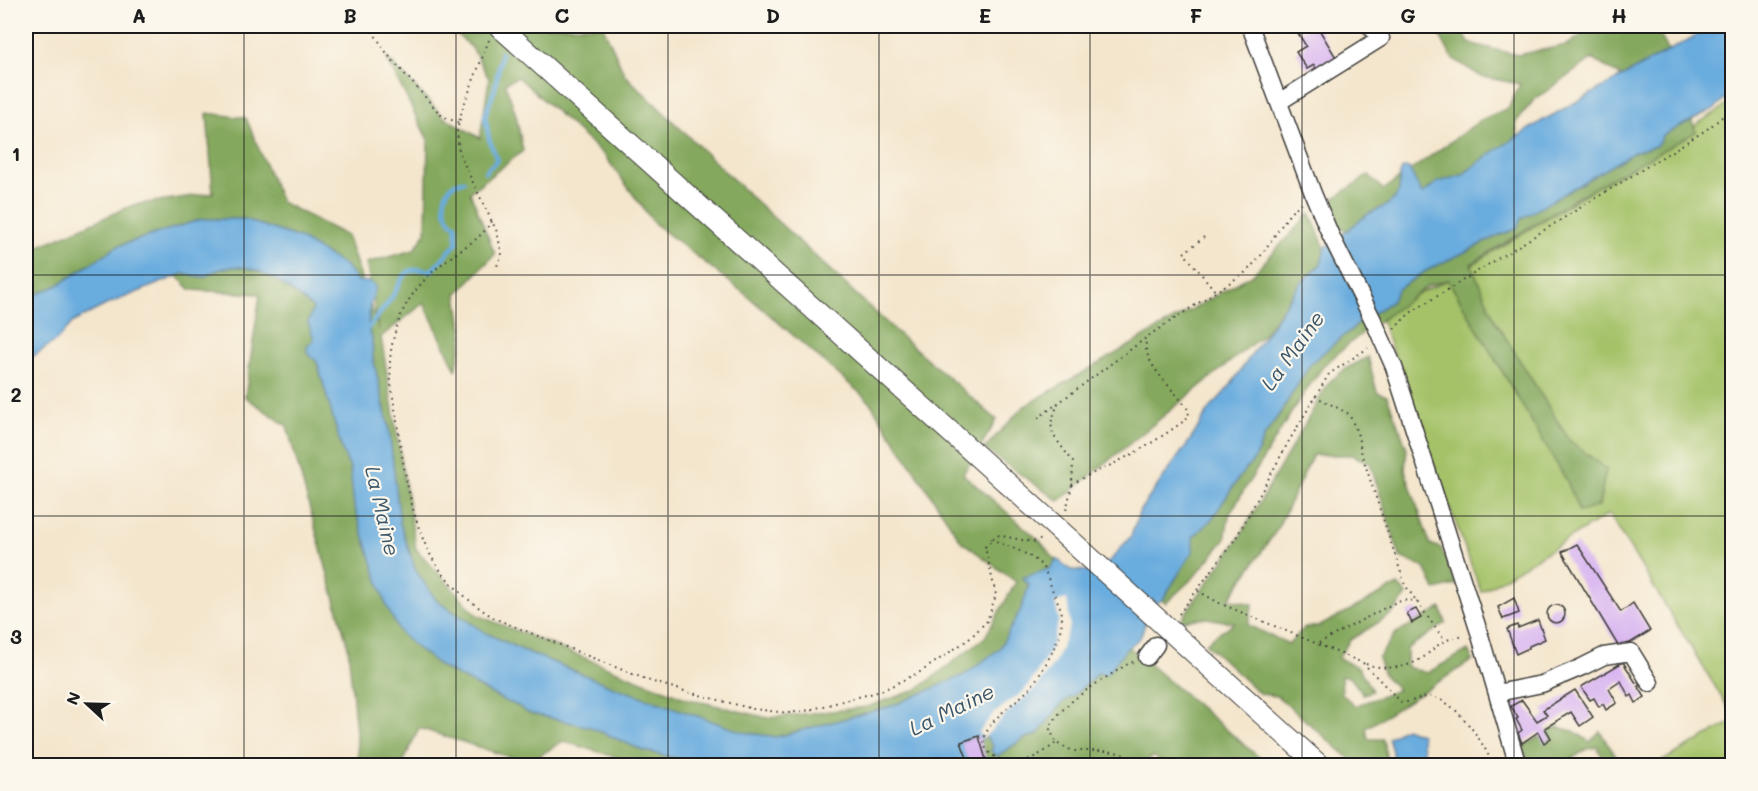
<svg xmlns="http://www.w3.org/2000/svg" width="1758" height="791" font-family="Mali,sans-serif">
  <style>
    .green { fill: #a5c269; stroke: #606f42; stroke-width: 1.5 }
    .forest { fill: #84a85d; stroke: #50623c; stroke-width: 1.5; fill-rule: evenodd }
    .water { fill: #69acde; stroke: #42647d; stroke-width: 1.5 }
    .pier { fill: #f4e6cd }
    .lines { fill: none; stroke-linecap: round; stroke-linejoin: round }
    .stream { stroke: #69acde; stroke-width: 4.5 }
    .building { fill: #d5aff1 }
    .minor-casing { stroke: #3c3a37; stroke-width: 19 }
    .major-casing { stroke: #3c3a37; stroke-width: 23 }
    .path { stroke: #3c3a37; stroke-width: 2; stroke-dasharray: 1.5 4.5; stroke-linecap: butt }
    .minor { stroke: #fff; stroke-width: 16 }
    .major { stroke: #fff; stroke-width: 21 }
    .major-bridge-casing { stroke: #3c3a37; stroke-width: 23; stroke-linecap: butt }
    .major-bridge { stroke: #fff; stroke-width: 21 }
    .grid { fill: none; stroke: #1c1c1c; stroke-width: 1.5; stroke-opacity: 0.55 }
    .labels { text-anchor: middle; stroke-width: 4.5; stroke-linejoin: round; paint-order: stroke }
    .water-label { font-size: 21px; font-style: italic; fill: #3b566a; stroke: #fbf7ec }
    .neatline { fill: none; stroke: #1c1c1c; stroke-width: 2 }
    .grid-label { font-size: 20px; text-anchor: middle; font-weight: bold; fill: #1c1c1c }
  </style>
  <rect width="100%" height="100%" fill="#fbf7ec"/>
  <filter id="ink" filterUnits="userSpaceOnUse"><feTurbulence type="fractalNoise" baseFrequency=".0167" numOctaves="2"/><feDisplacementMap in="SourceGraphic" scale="12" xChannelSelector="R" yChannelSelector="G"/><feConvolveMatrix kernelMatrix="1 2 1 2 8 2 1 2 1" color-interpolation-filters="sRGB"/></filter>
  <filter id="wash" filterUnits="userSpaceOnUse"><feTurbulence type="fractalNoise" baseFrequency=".008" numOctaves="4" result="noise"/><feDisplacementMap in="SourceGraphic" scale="24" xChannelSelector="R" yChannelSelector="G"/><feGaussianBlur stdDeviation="1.35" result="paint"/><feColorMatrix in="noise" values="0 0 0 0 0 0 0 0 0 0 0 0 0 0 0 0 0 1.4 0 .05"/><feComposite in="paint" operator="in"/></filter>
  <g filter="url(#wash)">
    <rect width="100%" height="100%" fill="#f4e6cd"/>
    <path class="green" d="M1732,102v612l-123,-200 -128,78 -103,-280 70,-32z
      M1732,722v43h-77z"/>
    <path class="forest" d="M448,26h155l22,49 120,116 158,147 94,82 -34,54 77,67 76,95 152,129h-104l-10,-9 -16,10h-494l-81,-25 -35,22 -109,-35 -17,37h-43l-11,-118 -61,-221 -42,-29 15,-103 -69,-4 -45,-45 -120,68v-61l107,-47 80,-12 -6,-80 39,5 35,84 66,34 32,94 -13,-67 48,-13 12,-18v-4l2,-88 -42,-83 59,61 35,20 9,-59 -17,-31zM518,77l87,79 49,67 96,75 119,103 92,140 55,41 -31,55 -67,52 -51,18 -99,11 -83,-20 -208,-83 -61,-66 -35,-212 43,-34 32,67 7,-34 -6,-42 38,-40 -25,-62 53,-41 -7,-36 -11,-32z
      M1435,26h25l9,17 48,12 50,-10 28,-19h76l-11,8 14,28 -42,21 -40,-24 -58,41 -18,22 2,23 -148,99 -34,-19 -3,-26 36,-24 14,15 98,-70 27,-12 12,-24 -38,-7 -30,-19z
      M1689,113l7,19 -118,65 -107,67 25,58 73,118 37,29 -7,37 -20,6 -12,-31 -119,-201 -20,6 -68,49 -36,30 -28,40 -67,110 -4,25 -31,37 -28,26 -12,-8 144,-224 86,-80z
      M1310,213l15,35 -4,16 -22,21 -36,50 -204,166 -75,-52 39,-42 230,-133z
      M1368,357l9,35 10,4 20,52 -2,22 25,74 11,4 15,37 -21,5 -10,-22 -25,-11 -30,-94 -18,-8h-39l-37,76 -47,68 24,5 -5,21 41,19 15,-16 16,-2 78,-41 9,10 -15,19 -42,26 -12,18 21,10 13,23 -9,3 -13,-17 -9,-1 1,18 13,12 43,-16 -14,-15 -6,-17 18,-25 45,-25 5,15 -39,26v18l20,6 41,-23 5,10 -107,68 2,11h15l5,26h-31l-80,-69 -17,-2 -54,-50 7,-7 21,-14 -27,-5 -27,3 58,-81 91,-158 18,-14z
      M1556,727l18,4 16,11 10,-11 21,34h-25l9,-3 -8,-15 -10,2 -23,15 -36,1 -5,-19z"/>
    <path class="water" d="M1713,26h19v70h-4l-14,13 -51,26 -7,11 -20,5 -115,68 -4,10 -17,6 -74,36 -28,18 -7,13 -27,17 -53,44 -29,47 -17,25 -11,25 -14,16 -28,43 -19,18v14l-30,48 -12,8 -11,31 -14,11 -19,25 -9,-1 -24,22 -12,8 -25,32 -12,3 -28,18 -6,-5 2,-5 -7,-9 -6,3 -2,-4 -16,6 8,23h-264l-62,-14 -54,-24 -62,-14 -10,-7 -15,-6 -60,-32 -29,-22 -15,-15 -13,-26 -32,-99 -4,-38 -7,-15 -26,-91 -10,-9v-6l7,-8 -6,-16 5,-15c-34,-26 -66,-58 -109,-31l-22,-3 -76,31 -33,17 -16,18 -31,21v-62l32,-14 60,-39 84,-27h42l55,19 47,28 12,15 12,1 6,5 -6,19 -2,22 4,10 1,20 16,70 11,95 16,48 21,30 49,32 34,16 94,38 129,45 33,5 116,-31 74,-32 33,-25 22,-40 8,-24 -7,-7 29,-10 6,-9 14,11 18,1 21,-10 21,-25 9,-26 51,-71 17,-28 22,-25 69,-101 22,-21 4,-16 43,-34 19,-9 8,-7 4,-7 1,-17 3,-6h6l13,26 16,-12 24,-7 28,-21 52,-33z
      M1405,728l16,6 4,31h-29l-8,-27z"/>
    <path class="pier" d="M1067,599l3,27 -15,36 -17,24 -33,29 -22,24 -4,-7 14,-18 30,-22 11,-14 17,-30 8,-28 -4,-18z"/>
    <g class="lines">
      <path class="stream" d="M485,172l12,-12 -8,-21 -4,-23 10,-28 6,-35
        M365,329l3,-1c8,-10 17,-20 24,-31 12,-19 10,-32 39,-26l26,-28 -1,-17c-17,-12 -16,-43 8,-45"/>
    </g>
    <g id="blocks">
      <path class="building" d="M1311,26h6l20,33 -20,12 -3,-6 -7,4 -11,-17 10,-6 -8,-13z
        M1577,544l44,68 12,-9 17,28 -30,18 -58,-97z
        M1514,598l5,15 -16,6 -5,-12z
        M1547 614a9 9 0 1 1 18 0a9 9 0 1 1-18 0Z
        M1416,609l5,9 -9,5 -5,-10z
        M1538,620l7,19 -16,7v2l-13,6 -9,-25 10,-4 1,3z
        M1623,662l13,21 2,-1 2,3 -2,1 7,11 -9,6 -4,-8 -3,2 -8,-16 -12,8 8,14 -11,7 -3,-6 -4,3 -5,-9 -4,2 -9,-13z
        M1575,690l18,27 -13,9 -9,-14 -26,16 6,10 -7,5 -6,-11 -16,11 -4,-10 4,-3 -6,-11 2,-1 -7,-12 11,-6 15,21 10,-6 -4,-5z
        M979,736l1,4 8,26h-18l-9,-24z"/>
    </g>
  </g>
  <g filter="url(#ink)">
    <use href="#blocks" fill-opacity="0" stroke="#3c3a37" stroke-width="1.5"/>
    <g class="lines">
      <g class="minor-casing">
        <path id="minor" d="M1250,26l64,170 17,40 44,88 19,43 85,265 39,134
          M1279,102l102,-64 -11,-12
          M1147,657l9,-12
          M1497,693l45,-9 40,-17 22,-11 27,-4 19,31"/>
      </g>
      <g class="major-casing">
        <path id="major" d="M499,26l527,474
          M1219,675l101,91"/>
      </g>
      <path class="path" d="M369,26l19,29 54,61 17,7
        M489,40l-27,70 -5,21 2,21 7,16 31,64 5,23 -6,13
        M492,221c-12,18 -21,21 -37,33 -22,15 -44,37 -54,61 -6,15 -11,33 -11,49 0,17 3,34 6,50 6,43 14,104 35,142 14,25 40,48 65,63l154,62 38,11 65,17 35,4 17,-2 76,-20 41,-20 47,-32 18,-18 9,-26 -11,-48 12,-12 35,7 11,-3
        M1204,237l-20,16 32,39
        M1394,329l16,-16 296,-183 26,-21
        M1315,396l34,18 8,18 5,23 43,130 40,56
        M1058,403l-7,20 2,12 20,27 -1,23 -6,26
        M1038,418l116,-86 92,-60 14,-15 30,-44 11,-10
        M1072,485c13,-10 30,-15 45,-23 26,-13 48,-27 71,-44l1,-7c-12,-19 -47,-47 -43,-70
        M991,539c15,7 37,13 49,25 6,6 9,17 12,25 3,8 9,17 10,26 2,20 -20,59 -33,74 -13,14 -38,28 -44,47 -6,19 20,27 34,26 13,-2 27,-11 37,-19
        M1198,591l21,12 144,60 38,39c10,1 18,-5 27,-5 25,-2 58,48 65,69
        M1179,614l57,-76 53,-97 40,-67 39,-26
        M1319,643l77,-41 12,-2 9,2
        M1133,662l-7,3c-23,15 -67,38 -76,64l6,14 17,8h33l14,2 23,13
        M1366,664c18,6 41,5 58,-7 7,-6 15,-14 23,-17 6,-2 12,-3 18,-4"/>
      <use href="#minor" class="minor"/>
      <use href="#major" class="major"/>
      <g class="major-bridge-casing">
        <path id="major-bridge" d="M1026,500l193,175"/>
      </g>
      <use href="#major-bridge" class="major-bridge"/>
    </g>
  </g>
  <path class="grid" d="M244,26v740M456,26v740M668,26v740M879,26v740M1090,26v740M1302,26v740M1514,26v740M26,275h1706M26,516h1706"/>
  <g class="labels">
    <g class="water-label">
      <text transform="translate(1293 351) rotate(-54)" y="7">La Maine</text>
      <text transform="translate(382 511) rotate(77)" y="7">La Maine</text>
      <text transform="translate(952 710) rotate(-26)" y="7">La Maine</text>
    </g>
  </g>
  <rect width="1758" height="791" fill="none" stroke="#fbf7ec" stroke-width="66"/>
  <g transform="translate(87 704) rotate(292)" stroke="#fbf7ec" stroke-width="4.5" paint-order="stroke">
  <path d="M0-4.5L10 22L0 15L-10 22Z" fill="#1c1c1c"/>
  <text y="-9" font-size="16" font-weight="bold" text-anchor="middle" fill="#1c1c1c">N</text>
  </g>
  <rect x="33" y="33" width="1692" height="725" class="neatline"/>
  <g class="grid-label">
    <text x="139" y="23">A</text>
    <text x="350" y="23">B</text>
    <text x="562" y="23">C</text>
    <text x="773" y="23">D</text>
    <text x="985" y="23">E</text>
    <text x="1196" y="23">F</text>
    <text x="1408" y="23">G</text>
    <text x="1619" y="23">H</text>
    <text x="16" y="161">1</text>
    <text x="16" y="402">2</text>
    <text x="16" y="644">3</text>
  </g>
</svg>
